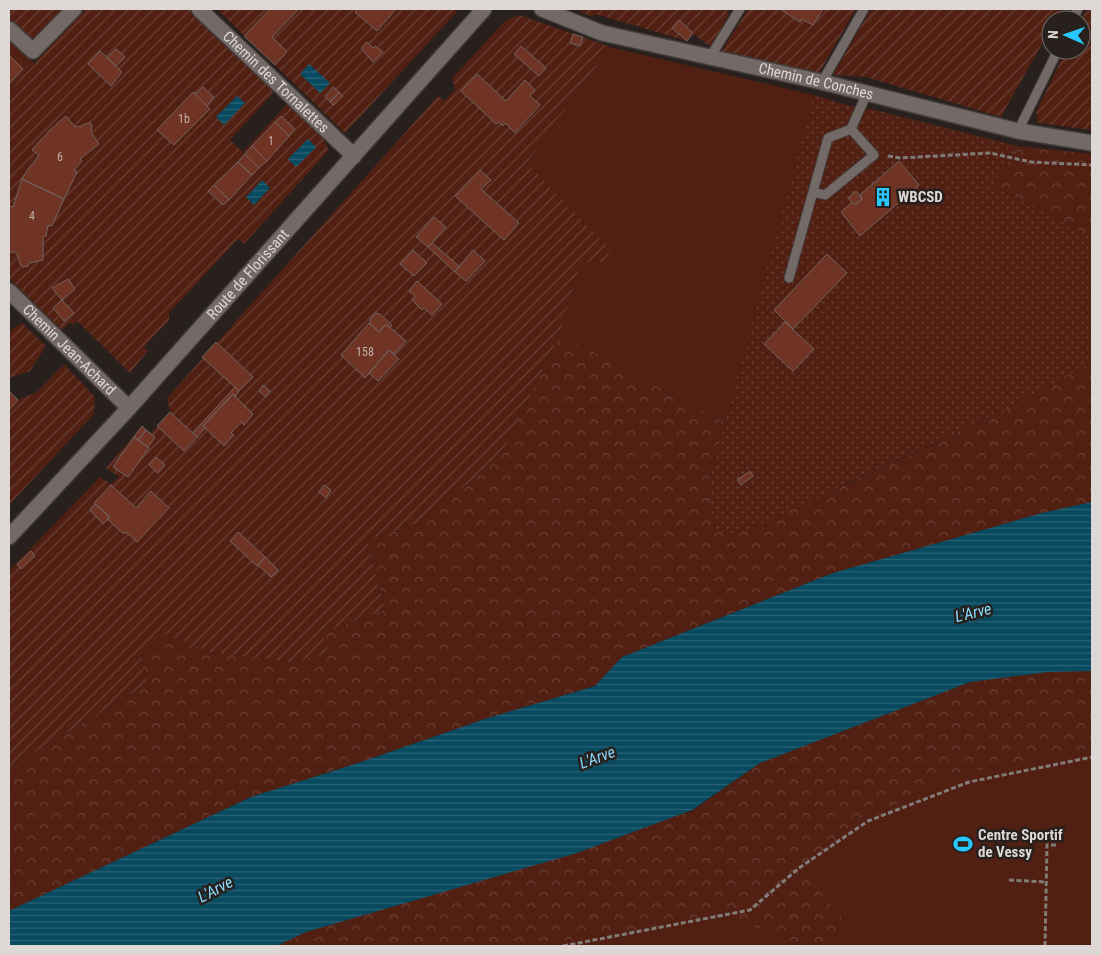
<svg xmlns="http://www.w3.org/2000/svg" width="1101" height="955" font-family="'Roboto Condensed',sans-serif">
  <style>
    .grass { fill: #512013 }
    .forest { fill: url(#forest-crowns) }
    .park { fill: url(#park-dots) }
    .garden { fill: url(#garden-furrows) }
    .water { fill: url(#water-rules) }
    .building { fill: #6f3424; stroke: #6f6563 }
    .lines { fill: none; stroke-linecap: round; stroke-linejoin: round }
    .service-casing { stroke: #413b39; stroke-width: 11 }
    .minor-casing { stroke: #413b39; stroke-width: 18 }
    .secondary-casing { stroke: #413b39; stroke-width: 18 }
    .path { stroke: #827c79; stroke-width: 3; stroke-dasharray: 5 2.5; stroke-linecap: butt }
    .service { stroke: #736a67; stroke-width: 9 }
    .minor { stroke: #736a67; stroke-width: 15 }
    .secondary { stroke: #736a67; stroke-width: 15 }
    .labels { text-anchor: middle; stroke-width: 5; stroke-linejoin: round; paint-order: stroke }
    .number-label { font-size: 12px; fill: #c2afaa }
    .street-label { font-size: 15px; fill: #ddd8d6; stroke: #27201d }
    .poi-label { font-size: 15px; font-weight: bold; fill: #ddd8d6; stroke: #27201d; text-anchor: start }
    .water-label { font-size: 16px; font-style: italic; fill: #88dafe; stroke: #27201d }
  </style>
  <defs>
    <pattern id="forest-crowns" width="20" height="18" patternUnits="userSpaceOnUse" patternTransform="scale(1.25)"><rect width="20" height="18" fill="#512013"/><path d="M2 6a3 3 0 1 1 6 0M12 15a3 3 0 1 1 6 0" fill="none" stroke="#6a4035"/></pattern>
    <pattern id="park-dots" width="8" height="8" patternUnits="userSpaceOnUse" patternTransform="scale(1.25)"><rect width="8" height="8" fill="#512013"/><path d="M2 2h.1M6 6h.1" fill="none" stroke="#6a4035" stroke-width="1.8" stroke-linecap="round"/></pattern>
    <pattern id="garden-furrows" width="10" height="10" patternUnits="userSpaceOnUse" patternTransform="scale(1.25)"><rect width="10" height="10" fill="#512013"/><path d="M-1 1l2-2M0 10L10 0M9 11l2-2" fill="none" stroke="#6a4035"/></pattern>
    <pattern id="water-rules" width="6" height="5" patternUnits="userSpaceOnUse" patternTransform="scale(1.25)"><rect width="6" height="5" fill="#084a60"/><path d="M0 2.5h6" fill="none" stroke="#2c6376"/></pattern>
  </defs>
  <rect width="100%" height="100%" fill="#27201d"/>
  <path class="grass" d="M9,39l25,24 -18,20 -7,22z
    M610,47l204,48 -89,328 -165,-89 18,-63 9,-9h19l-79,-99z
    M1092,748v198h-268l23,-23 -48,-55 69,-47 80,-45z
    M727,917l76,29h-272l9,-2z"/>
  <path class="forest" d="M1018,146l74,8v83l-100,-51z
    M560,334l165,89 -17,62 7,46 122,-42 169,-80 86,-47v140l-50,11 -209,60 -211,84 -27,29 -110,33 -127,44 -107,34 -242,114v-143l138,-84 -6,-27 24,-23 48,19 77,9 40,-9 -9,-20 64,-23 -18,-70 50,-17 82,-64z
    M1092,671v77l-144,28 -80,45 -68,47 47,55 -23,23h-21l-76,-29 -196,29h-255l30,-14 386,-121 68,-48 210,-81 78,-10z"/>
  <path class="park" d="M814,95c16,4 42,15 57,14l147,37 -26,40 100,51v125l-86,47 -266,125 -25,-3 -7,-46z"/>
  <path class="garden" d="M9,9h56l-26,28h-10l-20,-18z
    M86,9h103l86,82 -45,49 13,12 44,-48 32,28 10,18 -85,94 -6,-5 -69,74v7l-25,27 4,4 -18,22 -53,-52 -4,4 -4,-2 -7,7 -53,-52v-173l7,-22z
    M217,9h240l-1,4 -111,120z
    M576,9h150l3,5 -18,33 -18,-13 -6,7 -92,-27 -3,3z
    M748,9h108l-37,64 -98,-21z
    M871,9h191l-7,11h-4v8l-50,89 -135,-40 -33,-2z
    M1087,9h5v121l-54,-7 -2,-11 30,-62h15v-30z
    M520,15l90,32 -83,116 83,87 -4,12h-19l-9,9 -18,63 -61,125 -82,64 -50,17 18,70 -64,23 10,20 -41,9 -77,-9 -48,-19 -24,23 6,27 -138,84v-197l91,-94 11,7 8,-7 -13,-9 36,-42 9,7 19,-21 -3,-14 271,-302 7,5 10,-12 -3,-11 54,-58z
    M22,323l24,23 -16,25 -21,7v-47z
    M65,365l30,32 -1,17 -85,91v-114l9,9 19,-8 23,-24z"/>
  <path class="water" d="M309,64l21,19 -10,10 -20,-19z
    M237,96l8,7 -21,22 -8,-8z
    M308,139l8,8 -20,20 -8,-8z
    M262,180l8,8 -16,17 -8,-8z
    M1092,502v169l-44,1 -78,10 -210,81 -68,47 -115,43 -271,79 -30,14h-267v-35l242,-114 107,-34 127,-44 110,-33 27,-29 211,-84 209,-60z"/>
  <path class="building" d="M270,9h29l-27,28 15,15 -12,13 -31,-29z
    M358,9h38l-19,22 -22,-19z
    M780,9h43l-10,16 -11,-6 -2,3z
    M679,20l14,13 -6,8 -15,-13z
    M573,34l10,3 -3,9 -10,-3z
    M367,42l6,6 2,-2 8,6 -10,10 -12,-14z
    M521,46l25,22 -7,8 -25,-22z
    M116,49l9,8 -9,9 -9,-8z
    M100,51l22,21 -11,14 -23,-22z
    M9,55l14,14 -13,14 -1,-1z
    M477,74l29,27 19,-21 10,10 -5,6 10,9 -25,28 -10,-10 -2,3 -4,-4 -3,2 -35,-33z
    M203,87l11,10 -7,9 -12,-12z
    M333,87l6,5 -9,10 -5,-6z
    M193,92l17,17 -36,36 -17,-15z
    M339,92l4,4 -9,9 -4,-3z
    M66,116l9,11 2,-1 2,1 6,-3 5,-1 2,2 -1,7 8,12 -19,15 2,2 -8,9 3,2 -13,27 -42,-20 8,-13h1l8,-11 -7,-5 18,-20z
    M281,116l14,13 -6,7 -14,-14z
    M275,122l14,14 -22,25 -15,-15z
    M252,146l15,15 -8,7 -14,-14z
    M245,154l14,14 -7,7 -14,-13z
    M899,161l20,24 -59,51 -19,-24 11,-10 3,3 7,-6 -2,-4z
    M238,162l14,13 -23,25 -15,-15z
    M480,170l11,10 -10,9 38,34 -15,17 -49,-44z
    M22,179l42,20 -12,27 -4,-1 -2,11 -3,1v23l-14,3 -1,3 -5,1 -3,-3 -2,-8 -3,-4h-6v-46l4,1z
    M214,185l15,15 -6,5 -15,-14z
    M856,191l6,8 -7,6 -7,-7z
    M434,217l12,10 -18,20 -12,-10z
    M432,243l27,23 -4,6 -27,-25z
    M413,250l14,13 -13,13 -14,-12z
    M473,250l12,11 -19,20 -11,-9z
    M827,254l20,19 -54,56 -19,-19z
    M68,279l7,10 -13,11 -10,-12z
    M417,281l25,23 -10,11 -8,-7 -2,2 -10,-10 3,-4 -6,-5z
    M62,300l12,13 -10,8 -11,-13z
    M375,313l5,1 12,11 -2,3 -4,-4 -7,8 -9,-8v-4z
    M785,322l29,27 -21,22 -29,-27z
    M369,323l10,9 7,-8 20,17 -12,13 -5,-4 -24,28 -24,-23z
    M216,342l37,35 -14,14 -37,-34z
    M389,350l10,9 -21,22 -9,-8z
    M263,385l7,6 -4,6 -7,-6z
    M235,387l4,4 -4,6 -2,-3 -30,32 2,2 -8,9 -4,-4z
    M9,391l9,9 -9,10z
    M233,394l20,20 -9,11 -3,-3 -10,11 3,2 -10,11 -21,-20z
    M170,412l27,25 -13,14 -27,-25z
    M142,426l4,4 -8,10 -4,-3z
    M146,430l9,7 -7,10 -10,-7z
    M134,437l15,11 -21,29 -15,-10z
    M156,457l9,8 -7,8 -9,-8z
    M750,471l3,5 -12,9 -4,-5z
    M111,485l25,23 15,-17 18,17 -32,34 -11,-10 -2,2 -17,-15 3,-2 -16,-14z
    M324,485l7,5 -5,8 -7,-6z
    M95,504l15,13 -7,7 -13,-14z
    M238,532l27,25 -8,9 -27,-25z
    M31,551l4,5 -14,13 -4,-5z
    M265,557l13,13 -7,7 -13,-12z"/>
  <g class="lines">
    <g class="service-casing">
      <path id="service" d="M1072,20l6,-11
        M710,57l30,-48
        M822,82l42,-73
        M1018,131l40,-81
        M813,192l12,3 49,-40 -23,-26
        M789,278l39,-140 23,-9 16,-36"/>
    </g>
    <g class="minor-casing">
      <g id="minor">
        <path id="s1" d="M199,9l155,147"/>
        <path id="s2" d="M542,9l60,24 220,49 196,49 74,12"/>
        <path d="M9,29l24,22 41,-42"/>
        <path id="s3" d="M9,291l120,117"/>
      </g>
    </g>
    <g class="secondary-casing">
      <g id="secondary">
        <path id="s4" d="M9,537l120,-129 355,-399"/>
      </g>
    </g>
    <path class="path" d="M888,156l12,2 90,-5 41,9 61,3
      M1009,880l37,2
      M563,946l187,-36 49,-42 69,-47 101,-39 123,-25
      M1045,946l2,-101h10"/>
    <use href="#service" class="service"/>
    <use href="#minor" class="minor"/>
    <use href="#secondary" class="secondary"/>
  </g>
  <defs>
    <g id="building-bare" transform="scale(1.5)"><path d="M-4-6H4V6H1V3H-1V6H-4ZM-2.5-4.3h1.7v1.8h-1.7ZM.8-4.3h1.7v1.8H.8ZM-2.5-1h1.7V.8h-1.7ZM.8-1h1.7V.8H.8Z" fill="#28c8ff" stroke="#27201d" stroke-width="2.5" paint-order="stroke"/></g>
    <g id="stadium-bare" transform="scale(1.5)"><path d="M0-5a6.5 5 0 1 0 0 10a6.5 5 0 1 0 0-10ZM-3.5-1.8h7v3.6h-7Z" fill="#28c8ff" stroke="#27201d" stroke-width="2.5" paint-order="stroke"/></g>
  </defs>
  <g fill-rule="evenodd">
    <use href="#building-bare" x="883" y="197"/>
    <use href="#stadium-bare" x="963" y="844"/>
  </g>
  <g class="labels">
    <g class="number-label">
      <text x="184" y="123">1b</text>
      <text x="271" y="145">1</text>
      <text x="60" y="161">6</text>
      <text x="32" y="220">4</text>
      <text x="365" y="356">158</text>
    </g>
    <g class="street-label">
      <text dy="5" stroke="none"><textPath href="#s2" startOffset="284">Chemin de Conches</textPath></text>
      <text dy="5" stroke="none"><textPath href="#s1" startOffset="106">Chemin des Tornalettes</textPath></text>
      <text dy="5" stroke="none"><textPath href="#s4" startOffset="355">Route de Florissant</textPath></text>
      <text dy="5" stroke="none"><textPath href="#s3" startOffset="84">Chemin Jean-Achard</textPath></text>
    </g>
    <g class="poi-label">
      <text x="898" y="202">WBCSD</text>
      <text x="978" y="840">Centre Sportif<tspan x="978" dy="17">de Vessy</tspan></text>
    </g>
    <g class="water-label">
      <text transform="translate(973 612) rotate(-14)" y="6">L'Arve</text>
      <text transform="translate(597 757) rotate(-20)" y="6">L'Arve</text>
      <text transform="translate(215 889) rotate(-28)" y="6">L'Arve</text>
    </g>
  </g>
  <rect width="1101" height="955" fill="none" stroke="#ddd8d6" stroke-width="20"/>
  <g transform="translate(1066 35) rotate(272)"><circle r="24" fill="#27201d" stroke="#706a67"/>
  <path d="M0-4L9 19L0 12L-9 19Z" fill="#28c8ff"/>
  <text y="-8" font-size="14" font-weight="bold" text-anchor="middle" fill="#ddd8d6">N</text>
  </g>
</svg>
